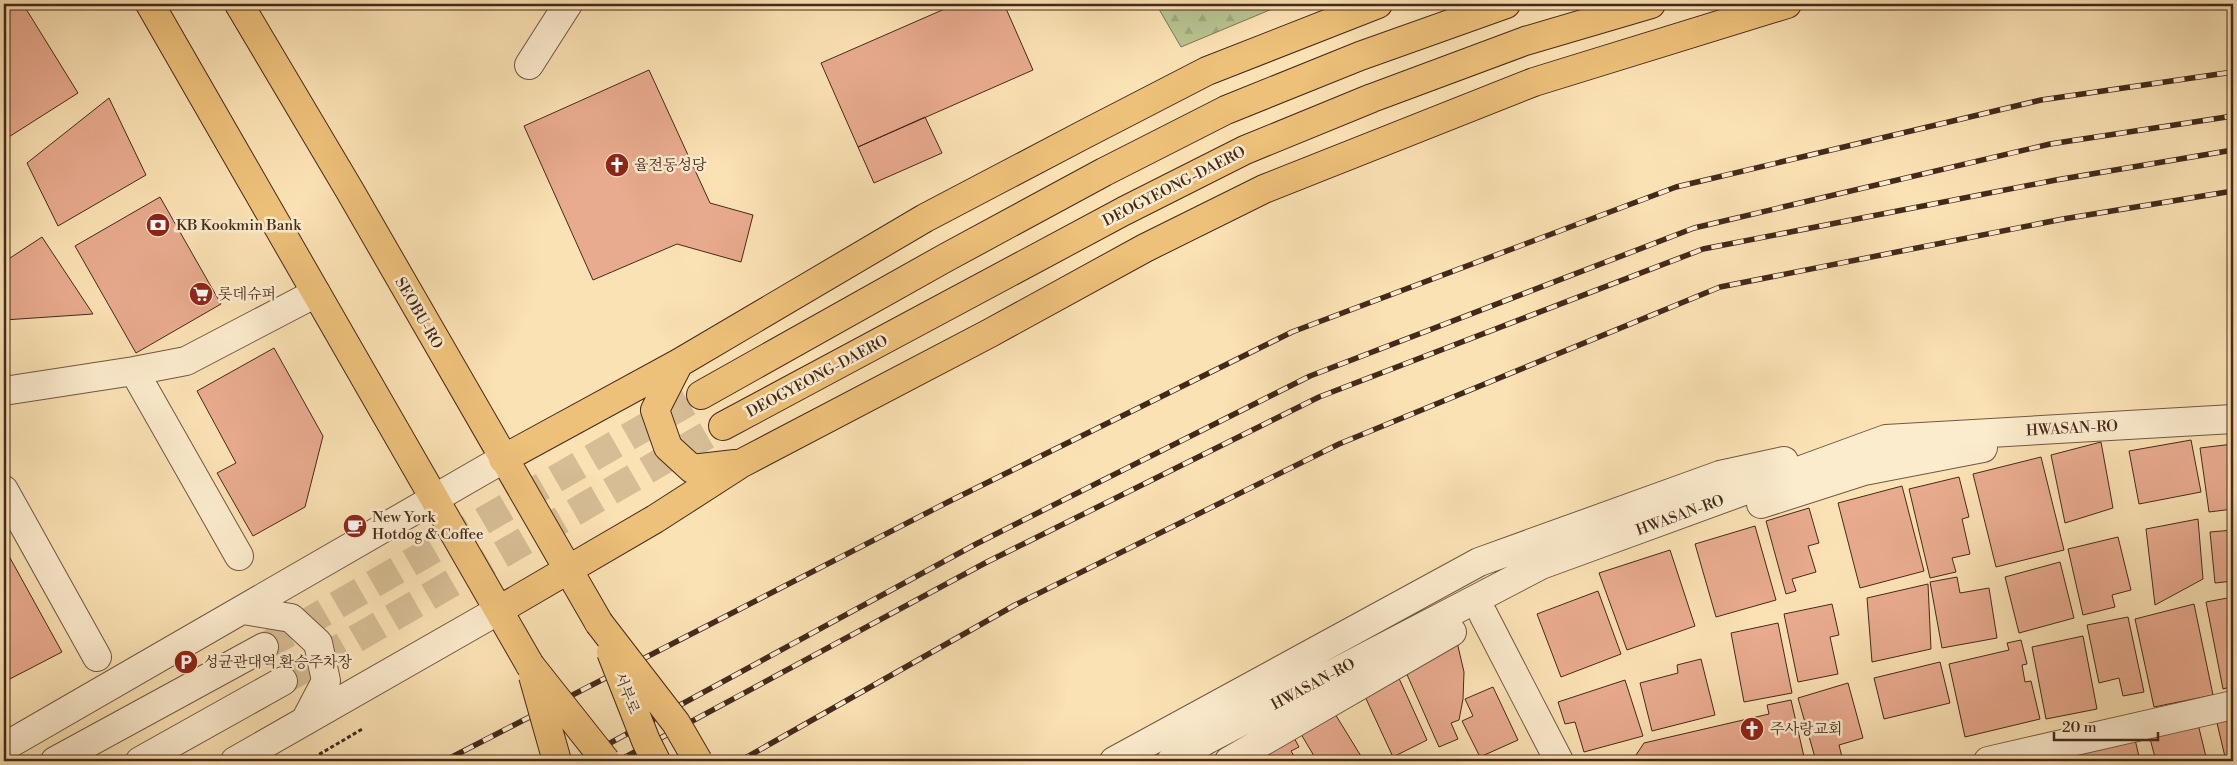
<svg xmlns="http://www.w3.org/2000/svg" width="2237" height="765" font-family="'Libre Bodoni','Noto Serif KR',serif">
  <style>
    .forest { fill: url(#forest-firs); stroke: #7e7656 }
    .building { fill: #e9ab8f; stroke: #44291b }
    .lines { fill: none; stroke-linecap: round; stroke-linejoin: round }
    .minor-tunnel { stroke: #d6bd95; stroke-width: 28; stroke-dasharray: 28 14; stroke-linecap: butt }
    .minor-casing { stroke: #725741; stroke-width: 30 }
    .major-casing { stroke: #44291b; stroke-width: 30 }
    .path { stroke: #44291b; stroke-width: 3; stroke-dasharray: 4 2.5; stroke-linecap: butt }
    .minor { stroke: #fcecce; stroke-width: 28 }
    .major { stroke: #eec17a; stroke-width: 28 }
    .rail-casing { stroke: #44291b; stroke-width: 5.5 }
    .rail { stroke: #fcecce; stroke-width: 4; stroke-dasharray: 11; stroke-linecap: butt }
    .major-bridge-casing { stroke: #44291b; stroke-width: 30; stroke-linecap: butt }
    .major-bridge { stroke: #eec17a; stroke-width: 28 }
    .labels { text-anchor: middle; stroke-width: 5; stroke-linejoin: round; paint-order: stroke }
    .poi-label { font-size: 15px; fill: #44291b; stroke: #fcecce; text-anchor: start }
    .street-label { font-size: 15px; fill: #44291b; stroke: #fcecce }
  </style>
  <defs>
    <pattern id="forest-firs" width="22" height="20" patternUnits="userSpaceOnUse" patternTransform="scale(1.25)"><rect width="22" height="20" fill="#b8c492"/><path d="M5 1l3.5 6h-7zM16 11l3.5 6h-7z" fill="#9fa87d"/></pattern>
  </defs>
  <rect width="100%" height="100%" fill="#fbe2b4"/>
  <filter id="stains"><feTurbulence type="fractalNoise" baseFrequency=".004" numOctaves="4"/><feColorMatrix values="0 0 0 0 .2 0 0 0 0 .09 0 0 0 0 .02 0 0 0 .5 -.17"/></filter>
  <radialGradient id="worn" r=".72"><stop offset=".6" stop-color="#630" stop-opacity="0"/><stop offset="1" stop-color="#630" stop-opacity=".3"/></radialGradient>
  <path class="forest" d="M1156,4h128l-103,43z"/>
  <path class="building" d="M14,4h9l55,89 -74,47v-130z
    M956,4h48l29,66 -175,77 -37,-84z
    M649,70l61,133 43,12 -12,47 -64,-18 -84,36 -69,-154z
    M109,98l37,77 -88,51 -31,-63z
    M925,117l17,36 -68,30 -16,-36z
    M160,197l61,107 -85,49 -61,-107z
    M42,237l51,77 -89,6v-58z
    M274,348l49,88 -18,71 -52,29 -36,-63 19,-10 -39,-72z
    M2191,440l10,52 -62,12 -10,-53z
    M2101,442l12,66 -48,15 -14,-68z
    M2233,444v65l-24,3 -9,-64z
    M2041,457l23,93 -68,17 -23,-93z
    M1959,477l10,40 -7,2 8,35 -18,4 4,14 -26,6 -21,-89z
    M1902,486l22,85 -64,17 -22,-85z
    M1809,508l10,35 -11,3 8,26 -24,7 4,12 -10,3 -20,-73z
    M2198,519l5,60 -48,26 -9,-76z
    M1755,526l21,74 -60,17 -21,-73z
    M2233,530v51l-18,2 -5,-51z
    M2118,537l13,53 -19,5 3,12 -32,8 -15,-66z
    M4,547l58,105 -58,30z
    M1670,550l25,76 -68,24 -28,-77z
    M2060,562l14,56 -55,15 -14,-56z
    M1957,577l3,16 29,-5 8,50 -55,10 -12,-66z
    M1928,584l3,65 -59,13 -5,-64z
    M1598,591l23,63 -60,23 -24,-63z
    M2233,597v89l-10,3 -17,-87z
    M1832,604l7,31 -9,2 8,37 -40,8 -14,-68z
    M2194,604l19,91 -59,12 -19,-88z
    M2128,617l16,75 -21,4 -4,-18 -20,5 -12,-58z
    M1778,623l14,70 -48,9 -13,-69z
    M2083,636l14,73 -51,10 -14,-72z
    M2021,640l6,24 -5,1 3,17 6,-1 9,38 -75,18 -16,-73 60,-14 -2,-7z
    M1457,642l7,30 -1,27 -4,21 -8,3 7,16 -19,8 -34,-77z
    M1701,659l14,56 -63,16 -12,-48 38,-10 -1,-8z
    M1940,662l10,41 -66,16 -10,-41z
    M1397,674l30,66 -34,17 -31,-67z
    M1625,680l18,56 -59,16 -9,-30 -10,2 -7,-22z
    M1848,683l15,55 -24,7 4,16h-27l-18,-63z
    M1493,687l25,53 -38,17 -18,-36 11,-5 -8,-17z
    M1791,700l14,61h-173l12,-18 125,-29 -2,-9z
    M1332,709l32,52h-47l-19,-32z
    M2233,719v42h-7l-9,-38z
    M2198,724l9,37h-51l-7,-26z
    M1291,732l8,15 -8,4 6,10h-44z
    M2134,735l6,26h-62l-3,-12z"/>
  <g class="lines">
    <path class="minor-tunnel" d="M264,647l437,-252
      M283,681l440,-255"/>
    <g class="minor-casing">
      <path id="minor" d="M529,65l39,-61
        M134,371l105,185
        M4,391l130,-20 52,-10 130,-68
        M4,490l93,167
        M1761,504l103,-33 119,-23
        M243,610l48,8 27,25 8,38 -21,40
        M1483,614l76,147
        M4,747l499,-288
        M55,761l209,-114
        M140,761l143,-80
        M235,761l264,-151
        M1114,761l365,-199 241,-87 64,-14
        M1171,761l37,-22 333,-174 345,-126 347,-20
        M1229,761l223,-129
        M1988,761l245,-56"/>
    </g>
    <g class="major-casing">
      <path id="major" d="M150,4l380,661
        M239,4l111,187 249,432
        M679,363l-24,47 13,37 24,22 43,-5
        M701,395l246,-138 157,-85 122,-62 134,-54 146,-52
        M723,426l401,-215 121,-61 127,-52 153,-57 126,-37
        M503,459l176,-96 246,-145 158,-83 124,-64 171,-67
        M499,610l156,-91 87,-56 248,-130 155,-85 119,-59 270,-107 253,-78"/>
    </g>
    <path class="path" d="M308,761l56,-33"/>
    <use href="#minor" class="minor"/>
    <use href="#major" class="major"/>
    <g class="rail-casing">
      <path id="rail" d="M444,761l504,-259 344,-170 384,-145 365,-87 192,-28
        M577,761l399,-217 334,-168 384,-148 356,-84 183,-28
        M618,761l369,-199 332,-165 384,-148 353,-69 177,-30
        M740,761l275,-156 324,-161 381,-157 343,-68 170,-28"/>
    </g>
    <use href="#rail" class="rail"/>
    <g class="major-bridge-casing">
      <path id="major-bridge" d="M599,623l77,100 22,38
        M611,652l35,89 10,20
        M530,665l76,96
        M533,676l24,85"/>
    </g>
    <use href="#major-bridge" class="major-bridge"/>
  </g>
  <defs>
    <g id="church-disc" transform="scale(1.25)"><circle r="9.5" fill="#8f2418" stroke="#fcecce"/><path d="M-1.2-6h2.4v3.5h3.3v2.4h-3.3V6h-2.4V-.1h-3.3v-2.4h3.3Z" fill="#fff"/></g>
    <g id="bank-disc" transform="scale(1.25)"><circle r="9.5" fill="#8f2418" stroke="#fcecce"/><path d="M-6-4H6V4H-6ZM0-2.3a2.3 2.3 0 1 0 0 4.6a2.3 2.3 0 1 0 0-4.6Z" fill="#fff"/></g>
    <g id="supermarket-disc" transform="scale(1.25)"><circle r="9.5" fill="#8f2418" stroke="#fcecce"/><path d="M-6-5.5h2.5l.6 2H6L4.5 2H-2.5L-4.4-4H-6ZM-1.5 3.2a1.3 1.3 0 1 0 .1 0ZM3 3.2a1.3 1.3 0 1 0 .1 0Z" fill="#fff"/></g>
    <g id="cafe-disc" transform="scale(1.25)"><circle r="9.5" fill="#8f2418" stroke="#fcecce"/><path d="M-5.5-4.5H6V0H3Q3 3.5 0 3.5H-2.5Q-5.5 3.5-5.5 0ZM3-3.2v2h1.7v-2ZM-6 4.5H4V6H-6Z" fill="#fff"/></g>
    <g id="parking-disc" transform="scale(1.25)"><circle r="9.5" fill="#8f2418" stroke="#fcecce"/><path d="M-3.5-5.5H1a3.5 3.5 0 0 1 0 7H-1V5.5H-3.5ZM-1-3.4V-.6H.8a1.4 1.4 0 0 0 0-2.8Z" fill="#fff"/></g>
  </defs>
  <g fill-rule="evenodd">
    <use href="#church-disc" x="617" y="165"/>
    <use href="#bank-disc" x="158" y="225"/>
    <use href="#supermarket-disc" x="201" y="294"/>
    <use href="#cafe-disc" x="355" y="526"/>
    <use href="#parking-disc" x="186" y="662"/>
    <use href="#church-disc" x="1752" y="729"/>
  </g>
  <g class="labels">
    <g class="poi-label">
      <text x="634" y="170">율전동성당</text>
      <text x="176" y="230">KB Kookmin Bank</text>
      <text x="218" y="299">롯데슈퍼</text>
      <text x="372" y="522">New York<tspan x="372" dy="17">Hotdog &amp; Coffee</tspan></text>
      <text x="204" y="667">성균관대역 환승주차장</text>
      <text x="1770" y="734">주사랑교회</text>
    </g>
    <g class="street-label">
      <text transform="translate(1174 186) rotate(-27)" y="5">DEOGYEONG-DAERO</text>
      <text transform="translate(419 313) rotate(60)" y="5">SEOBU-RO</text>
      <text transform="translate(817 376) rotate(-28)" y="5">DEOGYEONG-DAERO</text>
      <text transform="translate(2072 428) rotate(-3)" y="5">HWASAN-RO</text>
      <text transform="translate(1680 515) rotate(-20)" y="5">HWASAN-RO</text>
      <text transform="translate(1313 684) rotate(-28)" y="5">HWASAN-RO</text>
      <text transform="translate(627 693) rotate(68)" y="5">서부로</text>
    </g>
  </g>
  <rect width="2237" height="765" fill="none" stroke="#fbe2b4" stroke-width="20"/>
  <rect x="5" y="5" width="2227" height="755" fill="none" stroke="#44291b" stroke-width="2.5"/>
  <rect x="10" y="10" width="2217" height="745" fill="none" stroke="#44291b"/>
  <path d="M2054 732v8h104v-8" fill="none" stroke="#44291b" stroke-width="2.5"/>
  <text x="2062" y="732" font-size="15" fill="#44291b" stroke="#fcecce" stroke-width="4" paint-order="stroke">20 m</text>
  <rect width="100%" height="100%" filter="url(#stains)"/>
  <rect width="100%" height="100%" fill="url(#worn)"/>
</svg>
